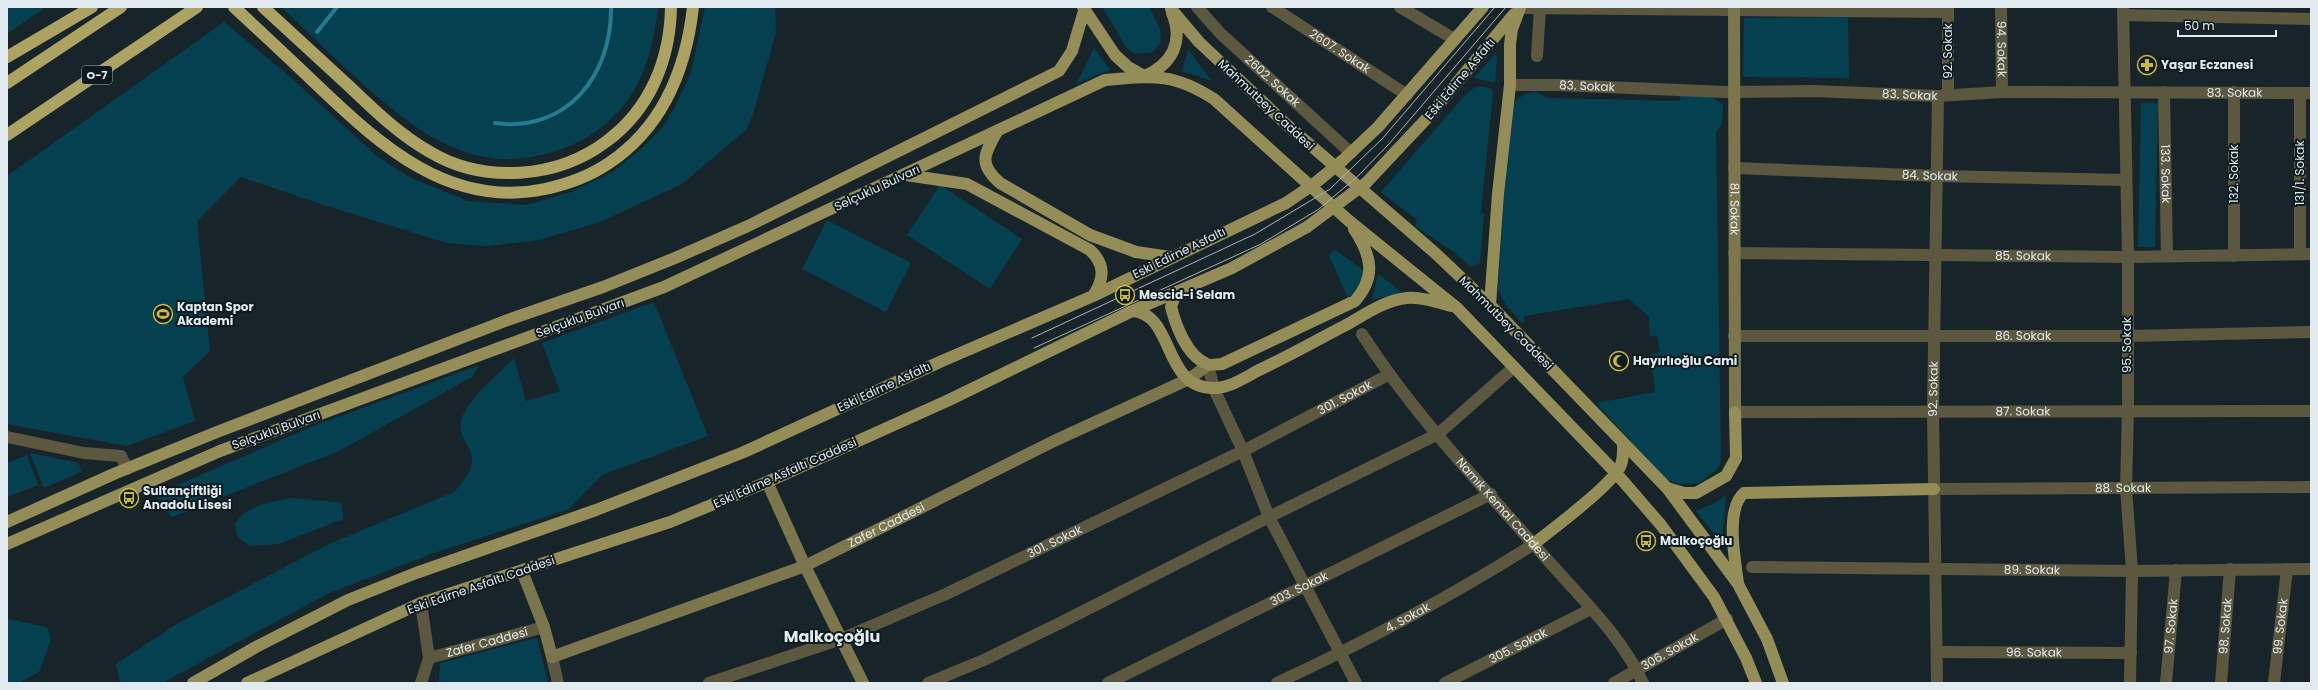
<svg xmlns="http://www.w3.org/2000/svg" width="2318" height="690" font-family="Poppins,sans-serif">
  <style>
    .green { fill: #04404f }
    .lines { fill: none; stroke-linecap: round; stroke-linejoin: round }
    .stream { stroke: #267a92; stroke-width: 4 }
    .street { stroke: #5c583f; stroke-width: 12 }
    .secondary { stroke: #7c764d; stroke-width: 12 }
    .primary { stroke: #958d58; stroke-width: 12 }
    .highway { stroke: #aca261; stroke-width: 12 }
    .tram { stroke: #a7b1b5; stroke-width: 1 }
    .primary-bridge { stroke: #958d58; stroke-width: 12 }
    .labels { text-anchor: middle; stroke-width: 4; stroke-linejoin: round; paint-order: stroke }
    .shield { fill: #0d1b20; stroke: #a2adb1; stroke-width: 1 }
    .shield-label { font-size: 11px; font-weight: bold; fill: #e2ebef }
    .street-label { font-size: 12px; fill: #e2ebef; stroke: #0d1b20 }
    .poi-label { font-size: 12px; font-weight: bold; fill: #e2ebef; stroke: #0d1b20; text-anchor: start }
    .district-label { font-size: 16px; font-weight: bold; fill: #e2ebef; stroke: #0d1b20 }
  </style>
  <rect width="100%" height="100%" fill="#17252a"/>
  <path class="green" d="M7,7h39l-39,27z
    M281,7h377v2c-5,35 -12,68 -34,96 -28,36 -78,56 -123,54 -23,0 -58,-14 -77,-27 -52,-34 -97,-83 -143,-125z
    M705,7h70l1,25 -23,82 -7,16 -64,54 -82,38 -61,18 -51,6 -41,-3 -123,-38 -83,-28 -44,44 13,130 -27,26 12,44 -68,25 -120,-22v-248l217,-154 64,53 90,82 33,21 57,23 59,4 44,-13 43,-21 29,-24 19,-19 13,-21 16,-34z
    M1102,7h47l11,22 1,13 -8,10 -18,2 -9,-7z
    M1848,17l1,61 -106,-1 1,-59z
    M1094,48l16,22 -33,13z
    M1188,50l24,31 -30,-10z
    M1495,54l2,3 -2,26 -21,-5z
    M1481,86l11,3 1,4 -12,119 3,2 -4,49 -10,4 -12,-12 -43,-29 2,-6 -36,-28 85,-98 8,-6z
    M1536,92l11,6 133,3v-5c16,0 32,-2 43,9l-1,19 -6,8 5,325 -1,8 -5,6 -16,12 -21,1 -10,-4 -7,-5 -65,-72 59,-11 -4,-37 9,-3 -3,-16 -7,1 -1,-20 -20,-18 -105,17 1,5 -3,2 -16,-18 -8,-15 11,-174c4,-14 11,-23 27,-24z
    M2141,103h17l-3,144h-17z
    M940,185l82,54 -32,50 -83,-54z
    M827,220l84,43 -25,49 -84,-43z
    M1334,249l29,21 -2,16 -13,12 -19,-42z
    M1378,274l24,18 -30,8z
    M654,302l54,134 -106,39 -33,34 -135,44 -105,40 -167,90h-42l-4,-19 64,-42 149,-78 125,-52c41,-44 -2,-44 8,-74 7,-20 37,-44 52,-60l12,43 34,-10 -18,-48z
    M479,365l-7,12 -133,74 -167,66 -17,-22 156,-68z
    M30,453l49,10 2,9 -37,16z
    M27,455l11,30 -31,12v-34z
    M1726,495l-3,37 2,15 -29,-36 19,-8z
    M291,498l45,4 6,2 1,15 -64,25 -30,2 -12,-10 -2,-12c13,-20 34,-21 56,-26z
    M7,619l40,8 4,13 -12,32 -21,11h-11z
    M537,638l11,45h-109l1,-20z"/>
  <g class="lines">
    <path class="stream" d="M317,32l20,-25
      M495,123c72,10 117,-48 116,-116"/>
    <g class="street">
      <path id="s1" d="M1197,7l23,26 131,120"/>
      <path id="s2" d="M1272,7l135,88"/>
      <path d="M1400,7l54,32"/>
      <path d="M1948,7v88"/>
      <path id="s3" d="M2001,7l1,85"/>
      <path d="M2123,7l5,250v153l-2,78 6,83 -2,112"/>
      <path d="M1520,8l428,4"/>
      <path d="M2123,15l188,4"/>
      <path d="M1537,56l3,-48"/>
      <path id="s4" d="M1510,85h49l167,7 87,-1 125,5 64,-4 309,1"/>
      <path id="s5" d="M2164,92l3,164"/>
      <path d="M2234,92v164"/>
      <path id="s6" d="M1734,168l204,8 187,4"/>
      <path id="s7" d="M1734,253l394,4 183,-3"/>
      <path d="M2300,253v-160"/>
      <path id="s8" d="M1362,334c54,84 125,157 191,232 32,36 70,73 90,117"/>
      <path id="s9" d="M1734,336h393l184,-4"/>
      <path d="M1208,365l6,24 29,62 26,66 87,166"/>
      <path id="s10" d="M1735,412l576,-1"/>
      <path d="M7,437l77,16 37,3 6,13"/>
      <path id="s11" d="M1934,489l377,-2"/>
      <path id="s12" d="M1752,567l380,4 179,-2"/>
      <path d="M421,603l8,55 -8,25"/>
      <path id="s13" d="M1937,652l194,1"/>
      <path d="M552,657l6,26"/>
      <path id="s14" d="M429,658l115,-31"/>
      <path id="s15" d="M709,683l132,-44 105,-45 297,-143 145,-76"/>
      <path d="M928,683l56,-23 76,-37 209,-106 169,-83 76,-67"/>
      <path id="s16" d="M1108,683l383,-189"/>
      <path id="s17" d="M1277,683c88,-41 175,-87 257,-139"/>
      <path id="s18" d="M1445,683l146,-74"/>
      <path id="s19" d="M1614,683l113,-64"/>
      <path id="s20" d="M1937,683l-4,-272 5,-315"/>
      <path id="s21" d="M2166,683l10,-113"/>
      <path id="s22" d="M2221,683l9,-114"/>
      <path id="s23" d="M2274,683l13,-114"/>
    </g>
    <g class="secondary">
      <path id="s24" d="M1734,7l1,405"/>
      <path d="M767,482l38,84 58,117"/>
      <path id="s25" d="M522,571l22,56 8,30 253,-91 249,-125 135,-62 19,-14"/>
    </g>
    <path class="primary" d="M1083,7l32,48 13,12 16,9
      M1171,9l28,33 87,82 148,128 56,53 177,183 71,96 29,55 16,44
      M1145,76c27,-12 39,-34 27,-63
      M998,130c-13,23 -21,33 2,53l90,52 46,17 34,5
      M1342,161l36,-34 105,-120
      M906,175l61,9 123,66c16,15 14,29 3,46
      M1366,183l63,-67 85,-102
      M1176,293l-5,14c5,19 16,49 36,57 4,2 11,0 15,0l133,-63c22,-25 16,-46 -1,-72
      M1490,305l8,-111 12,-109v-41l2,-15 8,-21
      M1132,311c43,2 30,78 82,77 16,0 32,-11 45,-18 30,-14 58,-30 87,-45 18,-10 39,-25 61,-27 15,-1 30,4 44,8
      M1667,488l17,5h12l30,-17 10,-18 -1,-46
      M7,522l109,-49 101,-41 288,-111 98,-34 72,-29 73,-32 311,-155 13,-20 12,-40
      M7,544l213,-93 444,-164 441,-207c47,-4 67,-8 109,19l134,121 109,88 159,165 45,52 53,72 32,61 10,25
      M1534,544c22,-18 73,-55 86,-77 4,-8 3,-16 3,-24
      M1738,583c-3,-23 -13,-74 6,-90l190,-4
      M193,683l63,-36 92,-47 68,-27 180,-63 148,-58 198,-91 151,-65 193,-93
      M247,683l174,-80 249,-81 97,-40 182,-82 183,-89 100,-43 75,-41"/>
    <path class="highway" d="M234,7c28,26 56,52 83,78 64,61 133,124 228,104 23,-5 45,-13 64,-26 54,-36 77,-94 84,-156
      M263,7c29,27 58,53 87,80 25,24 50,48 80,65 54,32 127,27 177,-11 43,-32 63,-81 64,-134
      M7,57l85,-50
      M7,83l114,-76
      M7,135l190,-128"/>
    <path class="tram" d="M1032,338l223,-104 75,-45 52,-50 113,-132
      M1034,348l227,-104 58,-35 39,-33 31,-32 117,-137"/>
    <path class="primary-bridge" d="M1286,203l28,-19 28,-23
      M1307,227l59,-44"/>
  </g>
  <defs>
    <g id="pharmacy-ring" transform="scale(1)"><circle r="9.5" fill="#0d1b20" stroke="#ccb938" stroke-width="1.5"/><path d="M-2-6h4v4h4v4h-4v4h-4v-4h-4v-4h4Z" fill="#ccb938"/></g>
    <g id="bus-ring" transform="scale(1)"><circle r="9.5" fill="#0d1b20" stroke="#ccb938" stroke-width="1.5"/><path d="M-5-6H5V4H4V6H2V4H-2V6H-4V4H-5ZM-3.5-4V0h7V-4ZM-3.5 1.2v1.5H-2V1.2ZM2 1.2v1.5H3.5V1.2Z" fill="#ccb938"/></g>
    <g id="stadium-ring" transform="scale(1)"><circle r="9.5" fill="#0d1b20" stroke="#ccb938" stroke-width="1.5"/><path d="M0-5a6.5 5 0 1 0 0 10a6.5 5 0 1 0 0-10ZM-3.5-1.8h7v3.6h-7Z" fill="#ccb938"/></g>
    <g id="mosque-ring" transform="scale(1)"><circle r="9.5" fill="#0d1b20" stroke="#ccb938" stroke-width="1.5"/><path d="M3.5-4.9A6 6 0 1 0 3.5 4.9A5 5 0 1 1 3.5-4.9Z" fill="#ccb938"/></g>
  </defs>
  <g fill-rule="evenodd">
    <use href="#pharmacy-ring" x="2147" y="65"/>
    <use href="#bus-ring" x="1125" y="295"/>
    <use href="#stadium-ring" x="163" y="314"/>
    <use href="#mosque-ring" x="1619" y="361"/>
    <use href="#bus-ring" x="129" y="498"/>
    <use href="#bus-ring" x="1646" y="541"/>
  </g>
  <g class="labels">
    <rect class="shield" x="82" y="66" width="30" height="18" rx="3"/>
    <g class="shield-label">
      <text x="97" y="79">O-7</text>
    </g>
    <g class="street-label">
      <text dy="4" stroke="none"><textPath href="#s3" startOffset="42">94. Sokak</textPath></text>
      <text dy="4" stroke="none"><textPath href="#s2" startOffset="81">2607. Sokak</textPath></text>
      <text transform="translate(1948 51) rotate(-90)" y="4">92. Sokak</text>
      <text transform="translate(1460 79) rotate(-50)" y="4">Eski Edirne Asfaltı</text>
      <text dy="4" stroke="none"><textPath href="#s1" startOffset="106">2602. Sokak</textPath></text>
      <text dy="4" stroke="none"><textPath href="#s4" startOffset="77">83. Sokak</textPath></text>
      <text dy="4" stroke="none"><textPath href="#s4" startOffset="725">83. Sokak</textPath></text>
      <text dy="4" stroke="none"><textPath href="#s4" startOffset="400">83. Sokak</textPath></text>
      <text transform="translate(1266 105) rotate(43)" y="4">Mahmutbey Caddesi</text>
      <text transform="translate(2300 173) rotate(-90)" y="4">131/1. Sokak</text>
      <text dy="4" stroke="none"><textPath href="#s5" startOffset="82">133. Sokak</textPath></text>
      <text transform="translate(2234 174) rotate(-90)" y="4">132. Sokak</text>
      <text dy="4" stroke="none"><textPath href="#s6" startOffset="196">84. Sokak</textPath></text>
      <text transform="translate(877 188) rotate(-25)" y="4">Selçuklu Bulvarı</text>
      <text dy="4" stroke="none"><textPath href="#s24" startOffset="202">81. Sokak</textPath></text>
      <text transform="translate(1179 253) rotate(-26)" y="4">Eski Edirne Asfaltı</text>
      <text dy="4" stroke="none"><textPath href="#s7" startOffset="289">85. Sokak</textPath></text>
      <text transform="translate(580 318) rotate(-20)" y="4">Selçuklu Bulvarı</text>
      <text transform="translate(1506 323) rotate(45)" y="4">Mahmutbey Caddesi</text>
      <text dy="4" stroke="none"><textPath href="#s9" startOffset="289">86. Sokak</textPath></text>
      <text transform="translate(2127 345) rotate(-90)" y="4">95. Sokak</text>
      <text transform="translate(884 387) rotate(-25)" y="4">Eski Edirne Asfaltı</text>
      <text dy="4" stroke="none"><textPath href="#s20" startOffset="294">92. Sokak</textPath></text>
      <text dy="4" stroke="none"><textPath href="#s15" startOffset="698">301. Sokak</textPath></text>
      <text dy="4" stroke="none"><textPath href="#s10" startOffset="288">87. Sokak</textPath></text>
      <text transform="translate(276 430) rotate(-20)" y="4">Selçuklu Bulvarı</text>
      <text transform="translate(785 473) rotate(-24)" y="4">Eski Edirne Asfaltı Caddesi</text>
      <text dy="4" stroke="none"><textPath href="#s11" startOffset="189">88. Sokak</textPath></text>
      <text dy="4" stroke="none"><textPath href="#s8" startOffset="225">Namık Kemal Caddesi</textPath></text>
      <text dy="4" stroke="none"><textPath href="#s25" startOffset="451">Zafer Caddesi</textPath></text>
      <text dy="4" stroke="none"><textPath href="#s15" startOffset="374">301. Sokak</textPath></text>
      <text dy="4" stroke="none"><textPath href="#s12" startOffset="280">89. Sokak</textPath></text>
      <text transform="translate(481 585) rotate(-19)" y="4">Eski Edirne Asfaltı Caddesi</text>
      <text dy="4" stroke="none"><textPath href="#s16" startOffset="213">303. Sokak</textPath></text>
      <text dy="4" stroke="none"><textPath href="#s17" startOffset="146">4. Sokak</textPath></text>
      <text dy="4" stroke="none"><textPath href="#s22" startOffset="57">98. Sokak</textPath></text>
      <text dy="4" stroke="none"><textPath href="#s23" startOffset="57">99. Sokak</textPath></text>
      <text dy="4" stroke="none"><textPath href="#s21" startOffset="57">97. Sokak</textPath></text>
      <text dy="4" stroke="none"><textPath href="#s14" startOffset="60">Zafer Caddesi</textPath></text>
      <text dy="4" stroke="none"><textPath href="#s18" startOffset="82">305. Sokak</textPath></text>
      <text dy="4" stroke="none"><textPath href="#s19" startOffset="64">306. Sokak</textPath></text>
      <text dy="4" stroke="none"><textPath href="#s13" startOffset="97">96. Sokak</textPath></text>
    </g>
    <g class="poi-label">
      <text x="2161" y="69">Yaşar Eczanesi</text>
      <text x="1139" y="299">Mescid-i Selam</text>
      <text x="177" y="311">Kaptan Spor<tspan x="177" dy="14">Akademi</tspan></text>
      <text x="1633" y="365">Hayırlıoğlu Cami</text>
      <text x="143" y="495">Sultançiftliği<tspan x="143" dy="14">Anadolu Lisesi</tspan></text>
      <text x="1660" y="545">Malkoçoğlu</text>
    </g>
    <g class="district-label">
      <text x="832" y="642">Malkoçoğlu</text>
    </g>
  </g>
  <rect width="2318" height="690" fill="none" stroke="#e2ebef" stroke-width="16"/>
  <path d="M2178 30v6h98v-6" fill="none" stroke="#e2ebef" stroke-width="2"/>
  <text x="2184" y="30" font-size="12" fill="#e2ebef" stroke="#0d1b20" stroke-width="3" paint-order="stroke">50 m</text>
</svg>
